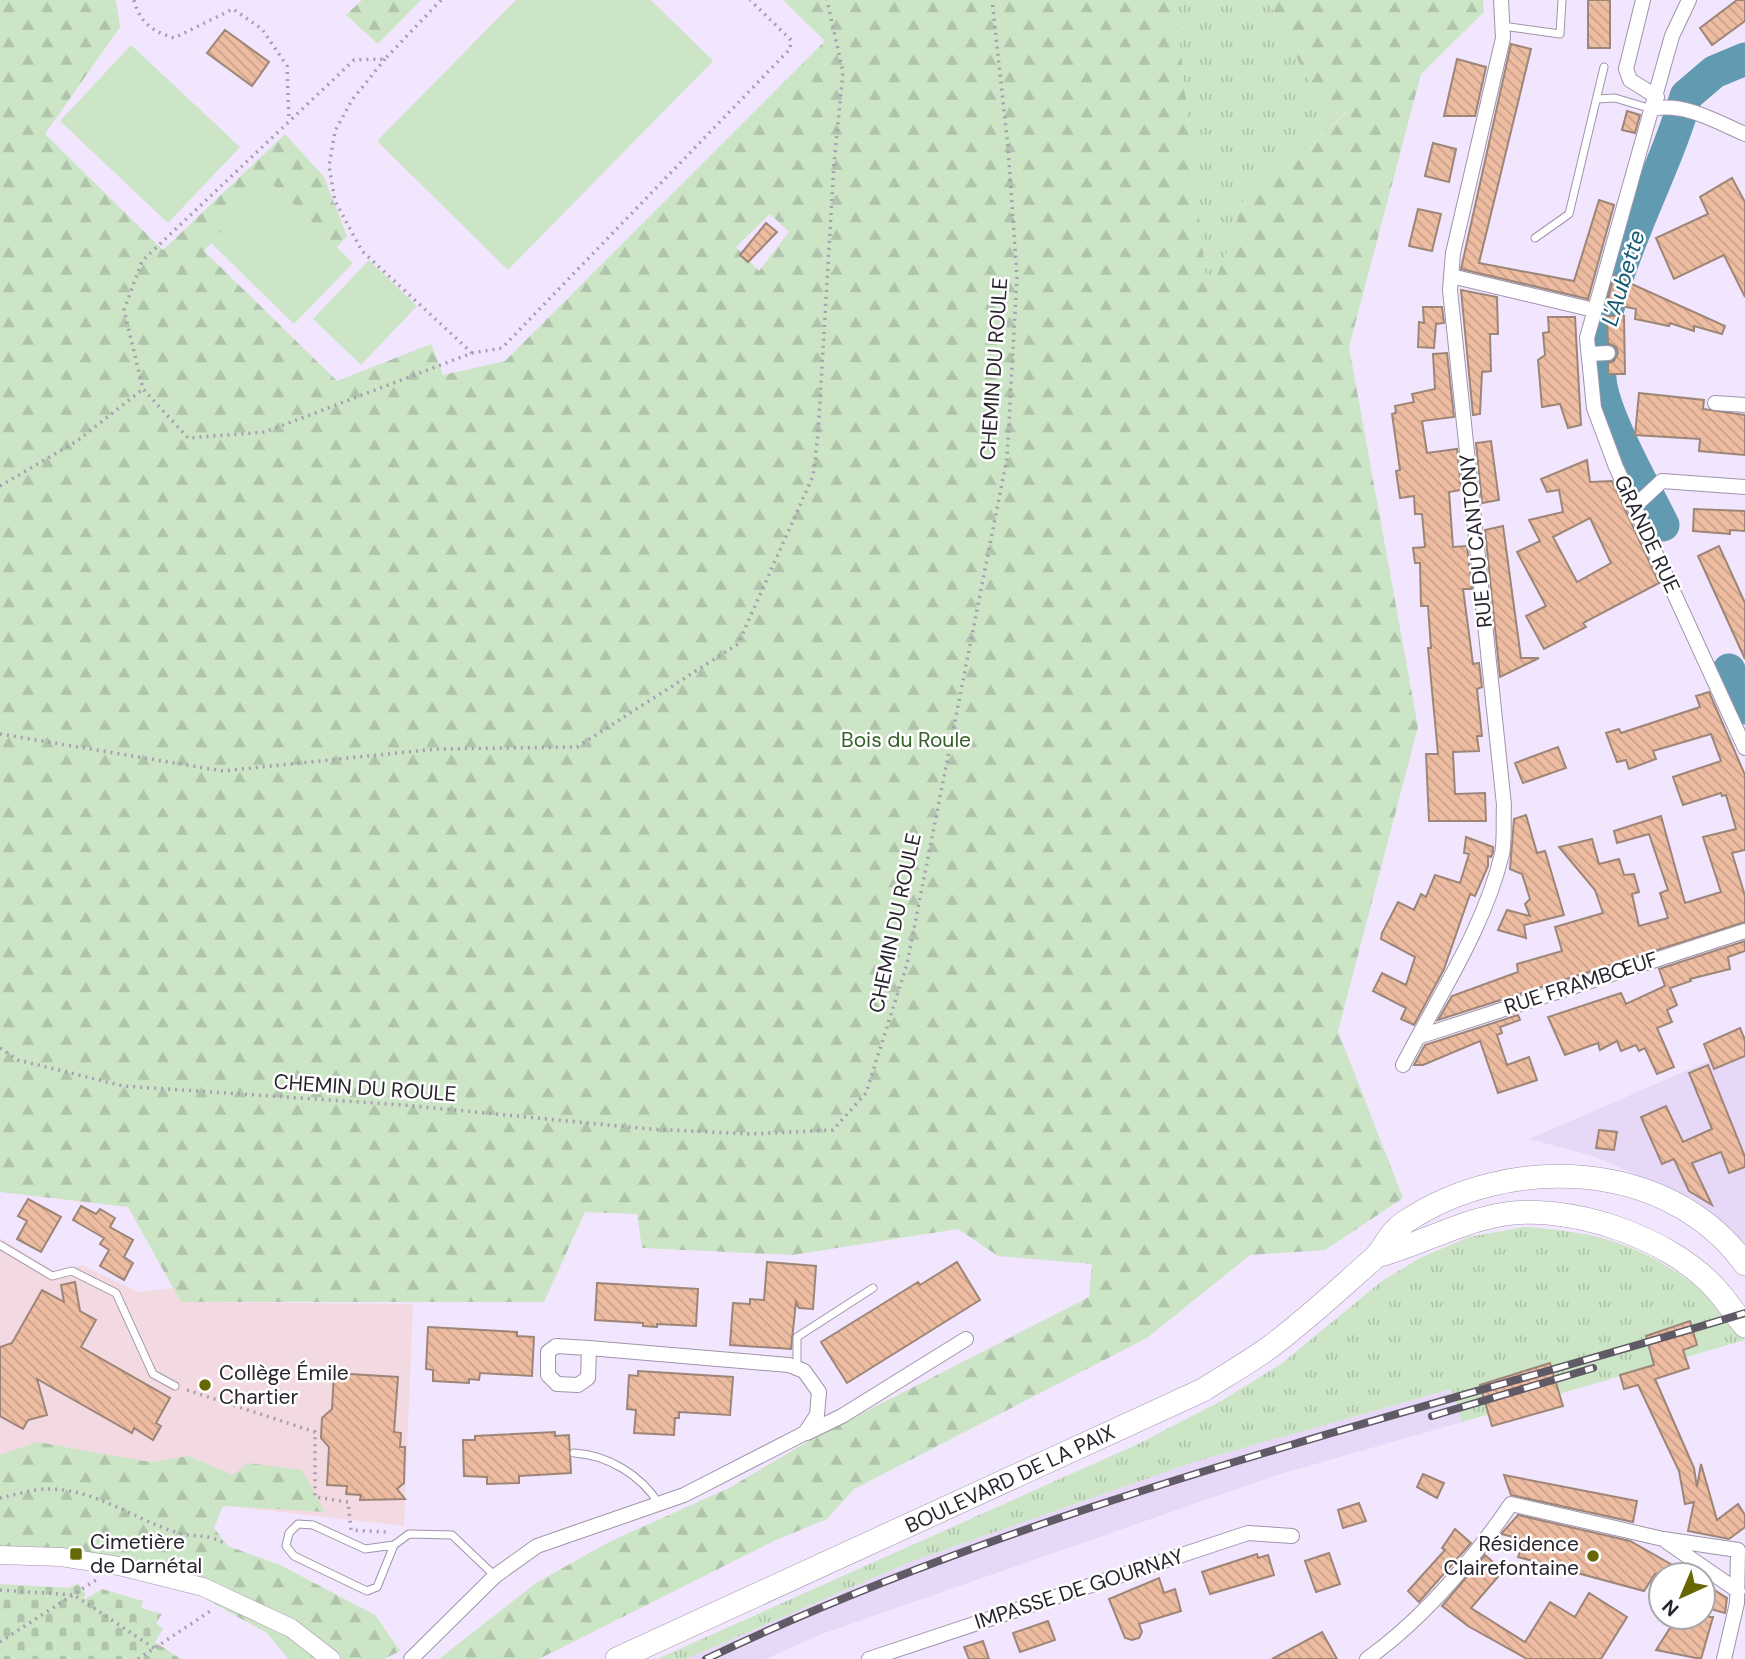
<svg xmlns="http://www.w3.org/2000/svg" width="1745" height="1659" font-family="'DM Sans',sans-serif">
  <style>
    .built { fill: #e8d8f7 }
    .education { fill: #f3dae2 }
    .grass { fill: url(#grass-tufts) }
    .forest { fill: url(#forest-firs); fill-rule: evenodd }
    .cemetery { fill: url(#cemetery-stones) }
    .green { fill: #cce5c6 }
    .lines { fill: none; stroke-linecap: round; stroke-linejoin: round }
    .river { stroke: #629ab1; stroke-width: 33 }
    .building { fill: url(#building-back-hatch); stroke: #9d8578; stroke-width: 2; fill-rule: evenodd }
    .service-casing { stroke: #9f94aa; stroke-width: 9 }
    .minor-casing { stroke: #9f94aa; stroke-width: 16 }
    .tertiary-casing { stroke: #9f94aa; stroke-width: 19 }
    .primary-casing { stroke: #9f94aa; stroke-width: 24 }
    .path { stroke: #a79eb0; stroke-width: 3.5; stroke-dasharray: 2 5; stroke-linecap: butt }
    .service { stroke: #fff; stroke-width: 7 }
    .minor { stroke: #fff; stroke-width: 14 }
    .tertiary { stroke: #fff; stroke-width: 18 }
    .primary { stroke: #fff; stroke-width: 23 }
    .rail-casing { stroke: #605966; stroke-width: 8 }
    .rail { stroke: #fff; stroke-width: 5; stroke-dasharray: 16; stroke-linecap: butt }
    .poi-dot { fill: #676804; stroke: #fff; stroke-width: 2.5 }
    .labels { text-anchor: middle; stroke-width: 5; stroke-linejoin: round; paint-order: stroke }
    .street-label { font-size: 21px; fill: #29242d; stroke: #fff }
    .park-label { font-size: 21px; fill: #34612a; stroke: #fff }
    .poi-label { font-size: 21px; fill: #29242d; stroke: #fff; text-anchor: start }
    .water-label { font-size: 23px; font-style: italic; fill: #135b74; stroke: #fff }
  </style>
  <defs>
    <pattern id="grass-tufts" width="24" height="20" patternUnits="userSpaceOnUse" patternTransform="scale(1.75)"><rect width="24" height="20" fill="#cce5c6"/><path d="M3 7l-1-3M5 7V3M7 7l1-3M15 17l-1-3M17 17v-4M19 17l1-3" fill="none" stroke="#afc4aa"/></pattern>
    <pattern id="forest-firs" width="22" height="20" patternUnits="userSpaceOnUse" patternTransform="scale(1.75)"><rect width="22" height="20" fill="#cce5c6"/><path d="M5 1l3.5 6h-7zM16 11l3.5 6h-7z" fill="#afc4aa"/></pattern>
    <pattern id="cemetery-stones" width="16" height="16" patternUnits="userSpaceOnUse" patternTransform="scale(1.75)"><rect width="16" height="16" fill="#cce5c6"/><path d="M2 7V4a2 2 0 0 1 4 0v3zM10 15v-3a2 2 0 0 1 4 0v3z" fill="#afc4aa"/></pattern>
    <pattern id="building-back-hatch" width="6" height="6" patternUnits="userSpaceOnUse" patternTransform="scale(1.75)"><rect width="6" height="6" fill="#edbca1"/><path d="M-1 5l2 2M0 0l6 6M5-1l2 2" fill="none" stroke="#cba18b"/></pattern>
  </defs>
  <rect width="100%" height="100%" fill="#f2e6fe"/>
  <path class="built" d="M1745,1055v188l-54,-45 -101,-43 -61,-16 182,-79z
    M1453,1389l9,33 -188,54 -455,159 -53,24h-80l224,-97 287,-101z"/>
  <path class="education" d="M0,1238l56,34 26,-7 56,27 35,-4 9,14 231,2 -9,222 -307,-35 -97,-25z"/>
  <path class="grass" d="M1175,0h93l53,107 26,4 -33,32 -65,40 -21,67 -20,48z
    M1524,1227c75,5 114,16 175,61 17,13 39,31 46,52l-283,82 -10,-33 -255,72 -287,101 -224,97h-29l479,-214 85,-44 60,-37 101,-83 38,-23 49,-21z"/>
  <path class="forest" d="M0,0h116l4,27 -75,107 118,116 122,-116 39,43 23,59 -10,11 -68,-66 -65,70 133,130 94,-37 12,31 62,-14 320,-320 -42,-41h392l33,296 20,-46 21,-68 65,-39 33,-31 -26,-5 -53,-107h215l1,12 -63,62 -72,273 69,380 -80,304 65,167 -78,52 -75,5 -103,83 -293,151 -27,30 -51,21 -237,119h-100l97,-76 75,-42 118,-53 83,-49 277,-142 3,-33 -94,-8 -40,-27 -166,26 -150,-7 -5,-34 -52,-2 -41,90h-363l-53,-95 -128,-15zM770,214l19,18 -30,39 -23,-24z
    M362,0h59l-43,44 -32,-29z
    M37,1442l113,20 39,-6 44,19 15,-12 54,7 23,42 -102,-6 -9,22 14,18 52,19 95,50 25,36 -16,8h-96l-21,-26 -74,-41 -117,-39 -76,-4v-94z"/>
  <path class="cemetery" d="M78,1583l8,12 -3,3 2,1 17,-10 41,12 -2,7 21,6 -6,9 7,6 -8,13 26,17h-181v-75l69,4z"/>
  <path class="green" d="M516,0h135l62,61 -205,209 -131,-129z
    M131,45l109,102 -72,76 -108,-102z
    M269,181l84,82 -59,61 -84,-82z
    M369,260l48,46 -56,59 -48,-46z"/>
  <g class="lines">
    <path class="river" d="M1663,525c-17,-35 -60,-110 -63,-146 -6,-89 63,-197 86,-283l28,-24 31,-13
      M1729,670l16,38"/>
  </g>
  <path class="building" d="M1588,0h22v48h-22z
    M1737,0h8v21l-33,24 -12,-17z
    M225,30l44,32 -17,24 -45,-33z
    M1511,44l20,5 -52,214 95,18 25,-81 15,5 -26,94 -127,-30z
    M1457,59l29,8 -11,49h-31z
    M1627,111l13,4 -5,18 -13,-3z
    M1433,143l23,6 -7,33 -24,-6z
    M1732,178l13,24v95l-21,-42 -50,24 -18,-41 52,-24 -8,-17z
    M1418,209l23,5 -9,37 -23,-5z
    M766,223l11,9 -29,30 -8,-7z
    M1614,276l111,50 -3,8 -28,-8v5l-24,-8 -1,3 -34,-7 1,-10 -29,-6z
    M1461,290l36,7 1,37h-8l1,37 -9,1 -2,42 -7,1z
    M1423,307h19l2,16 -8,1 -2,24 -16,-1 1,-25 5,1z
    M1607,316h17l1,58h-17v-11l6,-2 4,-8 -2,-6 -8,-4z
    M1548,317h27l6,108 -13,3 -8,-24 -18,3 -4,-47 7,-5 -2,-22 6,-1z
    M1447,353l7,64 -32,4 5,32 30,-4 4,41 -12,2 4,55 14,-1 5,43h-9l10,75 6,-1 3,24 -5,2 5,47h-5l2,15 -26,1 2,42 30,-1 1,28h-57l-3,-67h12l-10,-106h3l-3,-42h-7l-1,-43h-5l-2,-15 12,-1 -3,-33h-7l-1,-18 -14,2 -4,-27 4,-1 -8,-56 4,-1 -1,-7 19,-4 -2,-8 23,-5 -2,-35z
    M1639,393l65,7 -1,9 42,6v40l-46,-4 1,-12 -65,-4z
    M1491,441l8,59 -17,3 -6,-60z
    M1587,460l3,22 22,-1 47,102 -76,40 3,4 -42,22 -18,-33 20,-10 -29,-54 23,-11 -11,-21 34,-8 -4,-22 -12,2 -6,-13zM1590,518l21,45 -34,19 -24,-45z
    M1694,509l51,2v20l-15,-1v4l-37,-3z
    M1503,526l18,132h18l-39,19 -15,-147z
    M1719,546l26,57v56l-47,-103z
    M1709,692l36,83v75l-13,3 13,43v26l-307,98 14,-24 66,-24 -1,-8 45,-13 -7,-24 48,-14 -8,-23 -36,-43 33,-8 7,25 20,-5 5,16 10,-1 5,18 -7,2 7,32 29,-8 -8,-25 8,-3 -19,-56 -32,9 -3,-12 47,-15 24,87 36,-11 -18,-55 33,-8 -10,-34 -4,1 -1,-3 -38,12 -10,-28 48,-16 -10,-27 -58,17 3,8 -27,10 -3,-9 -9,2 -11,-29 13,-4 2,4 79,-26 -4,-11z
    M1558,747l8,21 -43,15 -8,-20z
    M1526,815l11,38 8,-2 19,64 -40,10 2,13 -28,-8 9,-20 23,6 -5,-12 5,-5 -8,-25 -12,-5 4,-50z
    M1466,837l27,10v5l-2,5 -3,-1v10l-13,30 -5,-2 -26,75 -30,56 -13,-6 5,-11 -33,-17 9,-18 24,12 9,-28 -34,-18 1,-6 16,-31 16,8 7,-16 5,3 9,-22 25,8 9,-29 -5,-1z
    M1745,941v10l-17,6 2,12 -40,10 1,2 -21,7 7,17 -10,5 5,12 -15,6 17,39 -17,7 -12,-26 -6,3 -3,-6 -15,6 -4,-10 -17,9 -2,-7 -33,12 -17,-38 73,-24 5,11 39,-18 -6,-17z
    M1518,1015l2,5 -20,7 2,6 -5,2 10,30 22,-8 8,23 -39,13 -18,-52 -57,24h-9l11,-20z
    M1740,1028l5,12v16l-31,13 -10,-25z
    M1708,1065l37,92v10l-16,6 -8,-21 -29,11 20,42 -23,-14 -15,-32 -12,5 -21,-47 25,-11 17,36 29,-13 -23,-56z
    M1599,1130l18,2 -3,18 -18,-2z
    M28,1199l33,18 -20,35 -24,-13 10,-18 -9,-5z
    M81,1206l15,8 4,-5 15,9 -5,9 23,13 -9,17 9,6 -9,17 -24,-14 9,-16 -9,-6 4,-6 -31,-18z
    M767,1262l49,4 -3,43 -14,-1 -3,-6 -5,47 -61,-4 3,-42 17,1v-5l14,1z
    M957,1262l23,38 -133,83 -26,-41 97,-60 2,3z
    M75,1282l5,29 16,9 -15,27 89,51 -14,25 5,3 -8,14 -19,-12 -2,5 -95,-54 10,36 -19,5 -5,9 -23,-13v-69l12,-4 30,-53 22,12 -3,-17z
    M597,1283l101,6 -2,37 -39,-2v3l-14,-1v-3l-48,-3z
    M1690,1321l7,24 -14,5 6,18 -34,11 39,89 3,19 4,-23 16,56 21,-16 7,11v12l-16,12 -41,-8 6,-29 -9,2 -6,-33 -41,-86 -14,4 -4,-14 34,-10 -8,-29z
    M428,1327l89,5v4l17,1 -2,39 -52,-3 -1,7 -10,-1v4l-36,-2v-11l-7,-1z
    M1550,1363l13,43 -71,20 -12,-41z
    M638,1371l95,6 -3,38 -51,-3v6h-4l-1,17 -40,-2 2,-23 -9,-1 2,-34 9,1z
    M334,1373l64,4 -4,55 7,1 -1,14h5l-1,36 -7,6 8,10 -45,1 1,-5 -15,-1 1,-8 -20,-1 2,-38 -8,-9 1,-20 10,-9z
    M555,1432v4l14,-1 2,38 -52,3v7l-32,1v-7l-23,-1 -1,-36h12v-4z
    M1423,1474l21,9 -7,15 -20,-11z
    M1504,1475l133,26 -4,21 -122,-27z
    M1359,1503l7,18 -23,7 -5,-18z
    M1518,1515l112,26 60,34 -35,-1 -11,17 -126,-34 7,-17 -24,-6z
    M1455,1529l16,14 -52,59 -11,-11 37,-41 -3,-2z
    M1329,1553l11,31 -24,8 -11,-31z
    M1257,1554l1,4 10,-3 6,20 -64,19 -8,-22z
    M1485,1555l18,16 -32,37 54,34 25,-40 25,15 14,-24 38,24 -26,42h-74l-59,-33 -26,-20z
    M1159,1578l5,15 11,-4 6,22 -42,13 3,8 -3,6 -7,2 -7,-2 -16,-39z
    M1703,1583l24,15 -2,15 -22,-6z
    M1677,1617h36l-12,42 -45,-9z
    M1048,1621l7,19 -35,12 -7,-19z
    M1322,1632l15,27h-65z
    M983,1641l6,18h-20l-5,-12z"/>
  <g class="lines">
    <g class="service-casing">
      <path id="service" d="M1503,26l57,8 2,-34
        M1597,99l18,-1 37,11
        M1535,238l34,-24 35,-147
        M0,1245l52,31 20,-5 44,22 37,81 22,12
        M797,1368v-31l76,-49
        M574,1453c34,2 67,22 85,51
        M394,1545l-17,42 -10,4 -73,-35 -8,-10 3,-13 9,-9 15,1 52,24 29,-4 15,-11 43,1 43,41"/>
    </g>
    <g class="minor-casing">
      <path id="minor" d="M1643,0l-17,69 4,11 27,17
        M1689,0l-17,36 -85,302 7,70 22,59 129,281
        M1653,109c31,-7 64,13 92,25
        M1451,276l143,34
        M1589,354l19,-1
        M1715,403l30,2
        M1634,507l28,-26 83,6
        M1418,1037l327,-106
        M1403,1065c35,-68 81,-136 99,-211 3,-15 1,-33 2,-49l-54,-515 3,-37 50,-215 -2,-38
        M807,1433l35,-17 124,-77
        M1667,1542l71,49
        M411,1659l84,-83 42,-30 147,-51 121,-62 12,-18 2,-23 -15,-21 -15,-6 -200,-17 -33,-2 -8,6v23l9,9 21,1 10,-7 1,-30
        M869,1659l379,-126 44,3
        M1367,1659c56,-40 105,-98 144,-155l152,35 75,11
        M1724,1659l13,-56 1,-53"/>
    </g>
    <g class="tertiary-casing">
      <path id="tertiary" d="M0,1555l61,2 58,9 84,21 88,41 40,31"/>
    </g>
    <g class="primary-casing">
      <path id="primary" d="M1377,1256c41,-11 80,-33 122,-41 68,-13 170,22 216,73 11,12 20,26 30,38
        M617,1659l586,-269c22,-14 46,-28 67,-43 35,-26 68,-57 101,-86 15,-12 14,-25 34,-39 103,-69 263,-64 340,42"/>
    </g>
    <path class="path" d="M134,0c6,23 18,31 40,38l59,-29 29,20 25,37 2,55
      M441,0l-56,59 -31,1 -212,201 -18,49 19,79 45,49 77,-6 207,-79 30,-5 288,-299 1,-9 -41,-40
      M385,59l-33,41 -17,31 -6,35 6,35 27,50 110,102
      M0,486l77,-45 66,-52
      M0,734l223,37 213,-22 141,-2 161,-103 75,-168 5,-42 16,-270 9,-92 -16,-72
      M0,1048l18,12 105,26 281,19 245,24 102,5 82,-4 33,-37 41,-129 100,-506 10,-181 -9,-130 -16,-147
      M187,1390l128,42v65l33,5 3,28 35,2
      M0,1498c15,-3 33,-9 48,-9 47,0 84,29 127,43 20,7 30,0 51,12
      M0,1590l74,5 80,53
      M0,1642l96,-62
      M138,1659l74,-49"/>
    <use href="#service" class="service"/>
    <use href="#minor" class="minor"/>
    <use href="#tertiary" class="tertiary"/>
    <use href="#primary" class="primary"/>
    <g class="rail-casing">
      <path id="rail" d="M1432,1416l161,-48
        M706,1659c327,-156 693,-241 1039,-346"/>
    </g>
    <use href="#rail" class="rail"/>
  </g>
  <g class="poi-dot">
    <circle cx="205" cy="1385" r="7"/>
    <rect x="69" y="1547" width="14" height="14" rx="3.5"/>
    <circle cx="1593" cy="1556" r="7"/>
  </g>
  <g class="labels">
    <g class="street-label">
      <text transform="translate(994 369) rotate(-86)" y="7">CHEMIN DU ROULE</text>
      <text transform="translate(1647 534) rotate(65)" y="7">GRANDE RUE</text>
      <text transform="translate(1476 541) rotate(-96)" y="7">RUE DU CANTONY</text>
      <text transform="translate(895 923) rotate(-78)" y="7">CHEMIN DU ROULE</text>
      <text transform="translate(1581 983) rotate(-18)" y="7">RUE FRAMBŒUF</text>
      <text transform="translate(365 1088) rotate(4)" y="7">CHEMIN DU ROULE</text>
      <text transform="translate(1010 1479) rotate(-25)" y="7">BOULEVARD DE LA PAIX</text>
      <text transform="translate(1079 1589) rotate(-18)" y="7">IMPASSE DE GOURNAY</text>
    </g>
    <g class="park-label">
      <text x="906" y="747">Bois du Roule</text>
    </g>
    <g class="poi-label">
      <text x="219" y="1380">Collège Émile<tspan x="219" dy="24">Chartier</tspan></text>
      <text x="90" y="1549">Cimetière<tspan x="90" dy="24">de Darnétal</tspan></text>
      <text x="1579" y="1551" text-anchor="end">Résidence<tspan x="1579" dy="24">Clairefontaine</tspan></text>
    </g>
    <g class="water-label">
      <text transform="translate(1623 278) rotate(-73)" y="8">L'Aubette</text>
    </g>
  </g>
  <g transform="translate(1682 1596) rotate(224)"><circle r="33" fill="#ffffff" stroke="#a9a7ab" stroke-width="2"/>
  <path d="M0-5L12 26L0 18L-12 26Z" fill="#676804"/>
  <text y="-10" font-size="19" font-weight="bold" text-anchor="middle" fill="#29242d">N</text>
  </g>
</svg>
